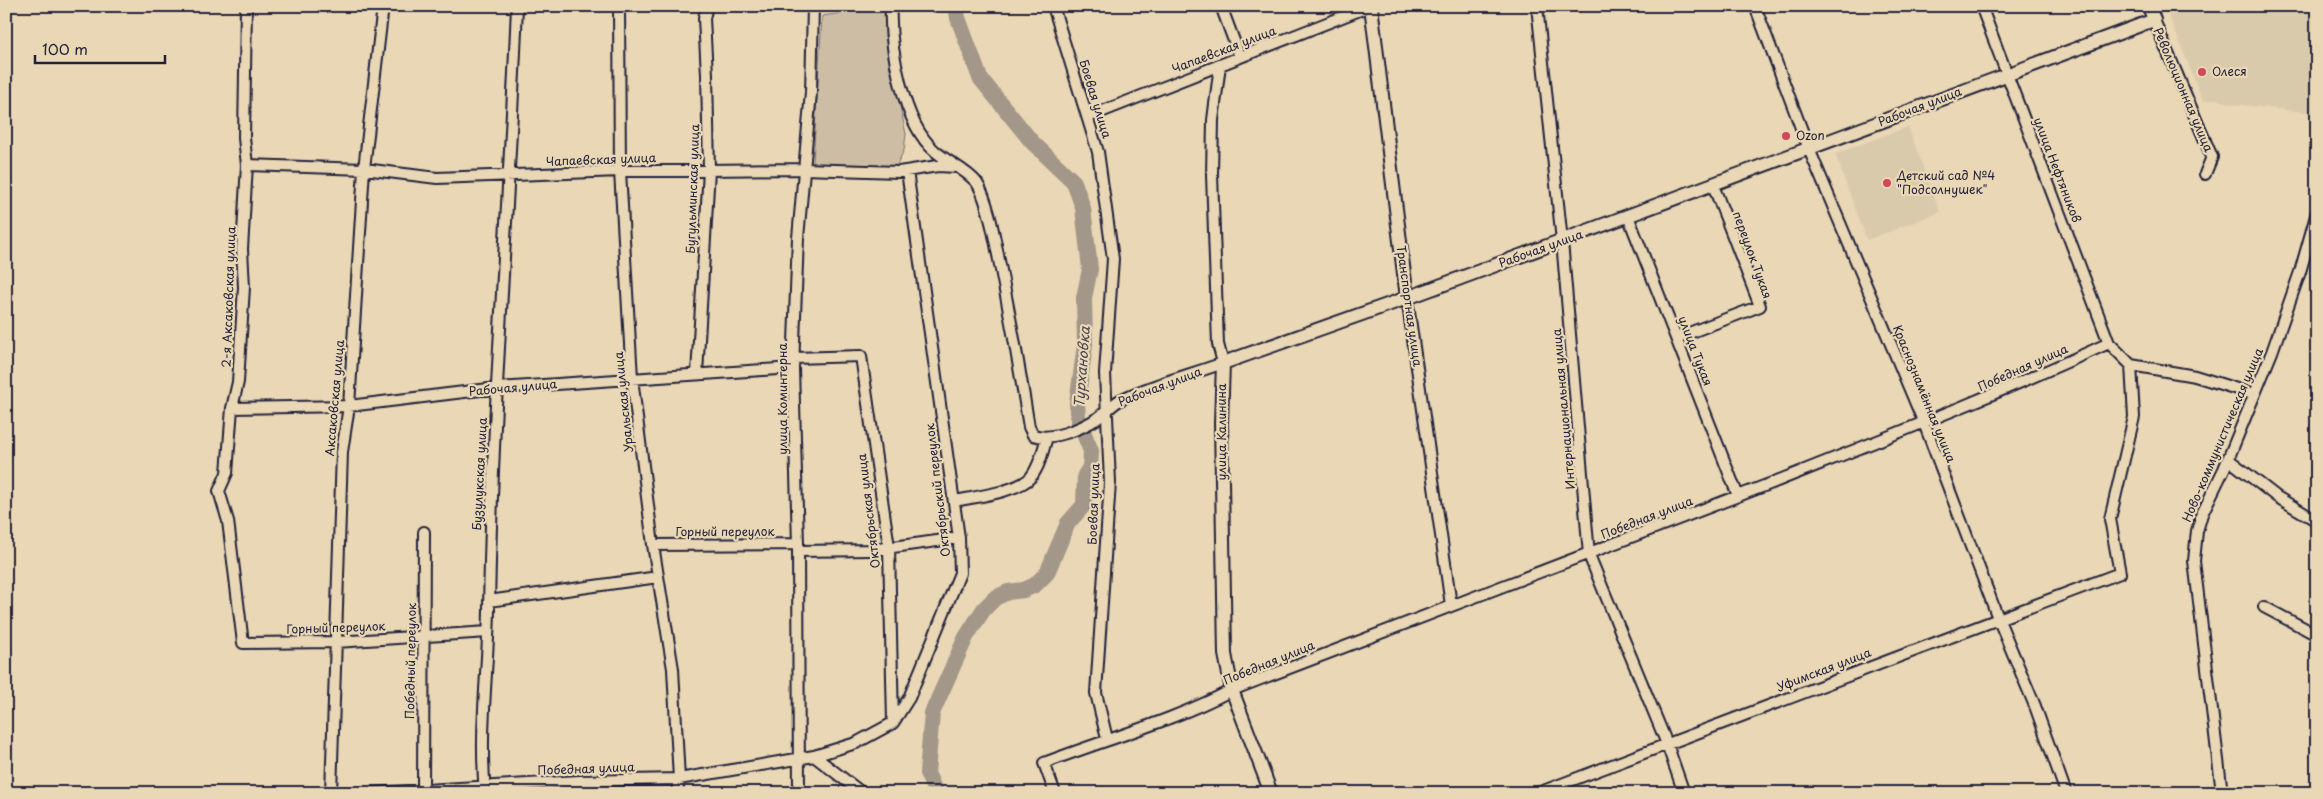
<svg xmlns="http://www.w3.org/2000/svg" width="2323" height="799" font-family="'Playpen Sans',sans-serif">
  <style>
    .built { fill: #dacaac }
    .green { fill: #ccbda4; stroke: #777070 }
    .lines { fill: none; stroke-linecap: round; stroke-linejoin: round }
    .river { stroke: #a29789; stroke-width: 16 }
    .minor-casing { stroke: #22223b; stroke-width: 14 }
    .major-casing { stroke: #22223b; stroke-width: 16 }
    .minor { stroke: #e9d7b5; stroke-width: 10 }
    .major { stroke: #e9d7b5; stroke-width: 12 }
    .poi-dot { fill: #d1495b; stroke: #e9d7b5; stroke-width: 2 }
    .labels { text-anchor: middle; stroke-width: 4.5; stroke-linejoin: round; paint-order: stroke }
    .street-label { font-size: 12px; fill: #22223b; stroke: #e9d7b5 }
    .poi-label { font-size: 12px; fill: #22223b; stroke: #e9d7b5; text-anchor: start }
    .water-label { font-size: 14px; font-style: italic; fill: #484552; stroke: #e9d7b5 }
  </style>
  <rect width="100%" height="100%" fill="#e9d7b5"/>
  <filter id="ink" filterUnits="userSpaceOnUse"><feTurbulence type="fractalNoise" baseFrequency=".02" numOctaves="2"/><feDisplacementMap in="SourceGraphic" scale="10" xChannelSelector="R" yChannelSelector="G"/><feConvolveMatrix kernelMatrix="1 2 1 2 8 2 1 2 1" color-interpolation-filters="sRGB"/></filter>
  <g filter="url(#ink)">
    <path class="built" d="M2165,6h152v91l-3,16 -82,-9 -15,-5 -14,2z
      M1908,127l32,85 -73,28 -32,-86z"/>
    <path class="green" d="M844,6h42l-1,30 21,98 -2,16 -8,17 -83,-4 9,-147 21,-3z"/>
    <g class="lines">
      <path class="river" d="M936,793l-9,-20 5,-60 34,-76 18,-28 11,-11 13,-6 16,-2 11,-5 12,-12 21,-50 16,-18 1,-30 5,-7 1,-17 -13,-32 -1,-16 8,-58 -1,-47 6,-29 -7,-61 -9,-26 -42,-40 -52,-64 -22,-60 -2,-12"/>
      <g class="minor-casing">
        <path id="minor" d="M246,6l-2,132 3,27 -5,84 2,38 -6,95 -6,26 -5,65 -8,18 9,30 15,122 93,-1 152,-10
          M619,6l1,165 12,207 21,167 20,124 6,110 -2,14
          M891,6c-2,40 12,118 44,145 12,11 32,19 42,32 11,16 18,57 22,77 11,55 21,111 30,167l4,8c19,6 48,-6 65,-17 8,-6 15,-15 24,-19 31,-15 68,-24 101,-36l-5,-19 -6,-169 1,-55 7,-55
          M1053,6l45,146 15,107 -8,114 5,109 -14,211 11,46
          M1221,6l19,51
          M1537,6l25,235 27,314 78,189 17,49
          M1755,6l54,143 115,274 74,195 37,88 31,87
          M1981,6l128,337 22,22 64,11 58,18
          M2154,20l58,137 -7,17
          M1088,117l282,-111
          M247,165l117,4 73,9 183,-7 183,-2 96,3 39,-6 18,1
          M1628,216l110,280
          M1407,298l44,307
          M1676,338l84,-32 -47,-121
          M794,358l67,-2 28,191 4,175
          M697,374l12,-204 -2,-95 -3,-57 3,-12
          M232,408l117,-2 148,-18 296,-20
          M2228,459l49,38 40,24
          M954,501c20,-4 64,-9 77,-24 9,-11 12,-27 16,-40
          M653,545l145,-1
          M798,551l73,-1 88,-12
          M489,601l169,-24
          M2264,607l53,28
          M814,756l48,37
          M423,790l1,-258
          M485,792c-6,-60 3,-122 4,-182 3,-201 20,-402 28,-604
          M331,793l11,-341 7,-46 15,-237 19,-163
          M373,793l206,-12 100,-2 135,-23 42,-13 37,-20 16,-25 51,-125 -1,-35 -52,-367
          M799,793l-1,-249 -5,-176 5,-130 13,-146 2,-86
          M1055,793l-11,-30c63,-24 129,-42 188,-73 180,-70 360,-137 540,-207 113,-45 226,-89 337,-140
          M1538,793l582,-220 -10,-54 24,-102 -3,-52
          M2222,793l-28,-232 3,-30 5,-17 22,-45 48,-117 28,-80 17,-60"/>
      </g>
      <g class="major-casing">
        <path id="major" d="M1371,6l36,292
          M1271,793l-39,-103 -7,-36 -4,-231 2,-60 184,-65 747,-278 -5,-14"/>
      </g>
      <use href="#minor" class="minor"/>
      <use href="#major" class="major"/>
    </g>
  </g>
  <g class="poi-dot">
    <circle cx="2202" cy="72" r="5"/>
    <circle cx="1786" cy="136" r="5"/>
    <circle cx="1887" cy="183" r="5"/>
  </g>
  <g class="labels">
    <g class="street-label">
      <text transform="translate(1224 50) rotate(-21)" y="4">Чапаевская улица</text>
      <text transform="translate(2183 90) rotate(67)" y="4">Революционная улица</text>
      <text transform="translate(1095 99) rotate(73)" y="4">Боевая улица</text>
      <text transform="translate(1920 107) rotate(-21)" y="4">Рабочая улица</text>
      <text transform="translate(601 160) rotate(-2)" y="4">Чапаевская улица</text>
      <text transform="translate(2057 170) rotate(69)" y="4">улица Нефтяников</text>
      <text transform="translate(693 189) rotate(-88)" y="4">Бугульминская улица</text>
      <text transform="translate(1541 249) rotate(-20)" y="4">Рабочая улица</text>
      <text transform="translate(1752 255) rotate(70)" y="4">переулок Тукая</text>
      <text transform="translate(229 297) rotate(-88)" y="4">2-я Аксаковская улица</text>
      <text transform="translate(1409 306) rotate(82)" y="4">Транспортная улица</text>
      <text transform="translate(1695 351) rotate(69)" y="4">улица Тукая</text>
      <text transform="translate(2023 368) rotate(-24)" y="4">Победная улица</text>
      <text transform="translate(1160 387) rotate(-21)" y="4">Рабочая улица</text>
      <text transform="translate(513 388) rotate(-5)" y="4">Рабочая улица</text>
      <text transform="translate(1924 394) rotate(68)" y="4">Краснознамённая улица</text>
      <text transform="translate(335 398) rotate(-85)" y="4">Аксаковская улица</text>
      <text transform="translate(783 399) rotate(-90)" y="4">улица Коминтерна</text>
      <text transform="translate(624 402) rotate(-96)" y="4">Уральская улица</text>
      <text transform="translate(1564 409) rotate(-95)" y="4">Интернациональная улица</text>
      <text transform="translate(1222 432) rotate(-90)" y="4">улица Калинина</text>
      <text transform="translate(2223 435) rotate(-67)" y="4">Ново-коммунистическая улица</text>
      <text transform="translate(480 474) rotate(-87)" y="4">Бузулукская улица</text>
      <text transform="translate(938 490) rotate(-97)" y="4">Октябрьский переулок</text>
      <text transform="translate(1094 504) rotate(-88)" y="4">Боевая улица</text>
      <text transform="translate(869 511) rotate(-97)" y="4">Октябрьская улица</text>
      <text transform="translate(1647 518) rotate(-21)" y="4">Победная улица</text>
      <text x="725" y="536">Горный переулок</text>
      <text transform="translate(336 628) rotate(-2)" y="4">Горный переулок</text>
      <text transform="translate(411 661) rotate(-89)" y="4">Победный переулок</text>
      <text transform="translate(1269 663) rotate(-22)" y="4">Победная улица</text>
      <text transform="translate(1824 670) rotate(-21)" y="4">Уфимская улица</text>
      <text transform="translate(586 769) rotate(-2)" y="4">Победная улица</text>
    </g>
    <g class="poi-label">
      <text x="2212" y="76">Олеся</text>
      <text x="1796" y="140">Ozon</text>
      <text x="1897" y="180">Детский сад №4<tspan x="1897" dy="14">"Подсолнушек"</tspan></text>
    </g>
    <g class="water-label">
      <text transform="translate(1082 367) rotate(-86)" y="5">Турхановка</text>
    </g>
  </g>
  <rect width="2323" height="799" fill="none" stroke="#e9d7b5" stroke-width="25"/>
  <rect x="12" y="12" width="2298" height="774" fill="none" stroke="#22223b" stroke-width="2" filter="url(#ink)"/>
  <path d="M35 55v8h130v-8" fill="none" stroke="#22223b" stroke-width="2.5"/>
  <text x="42" y="55" font-size="15" fill="#22223b" stroke="#e9d7b5" stroke-width="4" paint-order="stroke">100 m</text>
</svg>
